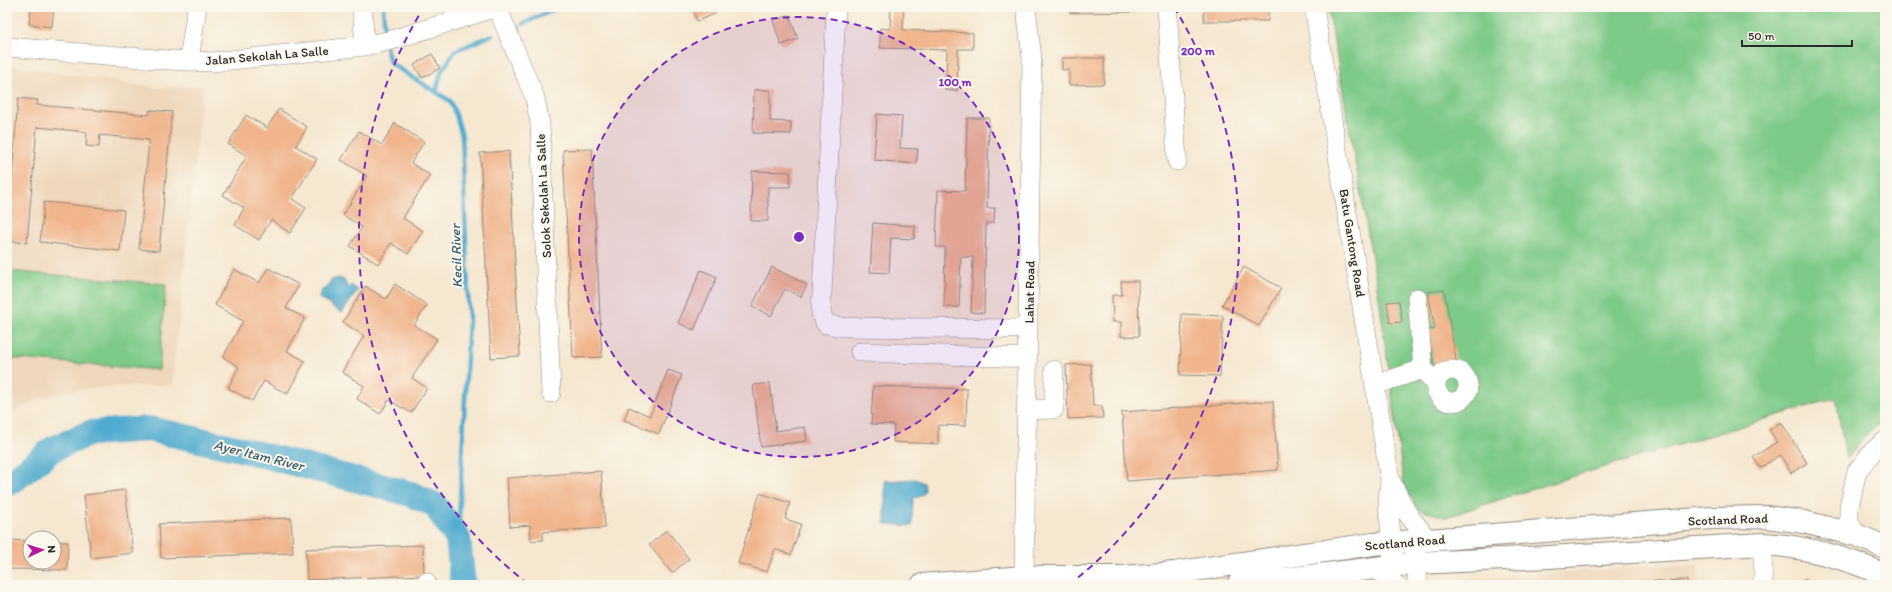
<svg xmlns="http://www.w3.org/2000/svg" width="1892" height="592" font-family="Itim,sans-serif">
  <style>
    .built { fill: #eed7bb }
    .green { fill: #7dc987; stroke: #547a59 }
    .water { fill: #51abcf; stroke: #3e6b7d }
    .lines { fill: none; stroke-linecap: round; stroke-linejoin: round }
    .stream { stroke: #51abcf; stroke-width: 4.5 }
    .river { stroke: #51abcf; stroke-width: 26 }
    .building { fill: #f0b58d }
    .minor-casing { stroke: #90897e; stroke-width: 20 }
    .major-casing { stroke: #90897e; stroke-width: 24 }
    .highway-casing { stroke: #90897e; stroke-width: 24 }
    .minor { stroke: #fff; stroke-width: 19 }
    .major { stroke: #fff; stroke-width: 22 }
    .highway { stroke: #fff; stroke-width: 22 }
    .ring { fill: none; stroke: #7b2cbf; stroke-width: 2; stroke-dasharray: 7 5 }
    .labels { text-anchor: middle; stroke-width: 4; stroke-linejoin: round; paint-order: stroke }
    .street-label { font-size: 13px; fill: #2b2b2b; stroke: #fbf7ec }
    .water-label { font-size: 14px; font-style: italic; fill: #3a5e6d; stroke: #fbf7ec }
    .centre { fill: #7b2cbf; stroke: #fbf7ec; stroke-width: 2 }
    .ring-label { font-size: 12px; text-anchor: middle; font-weight: bold; fill: #7b2cbf; stroke: #fbf7ec; stroke-width: 4; stroke-linejoin: round; paint-order: stroke }
  </style>
  <rect width="100%" height="100%" fill="#fbf7ec"/>
  <filter id="ink" filterUnits="userSpaceOnUse"><feTurbulence type="fractalNoise" baseFrequency=".025" numOctaves="2"/><feDisplacementMap in="SourceGraphic" scale="8" xChannelSelector="R" yChannelSelector="G"/><feConvolveMatrix kernelMatrix="1 2 1 2 8 2 1 2 1" color-interpolation-filters="sRGB"/></filter>
  <filter id="wash" filterUnits="userSpaceOnUse"><feTurbulence type="fractalNoise" baseFrequency=".012" numOctaves="4" result="noise"/><feDisplacementMap in="SourceGraphic" scale="16" xChannelSelector="R" yChannelSelector="G"/><feGaussianBlur stdDeviation="0.9" result="paint"/><feColorMatrix in="noise" values="0 0 0 0 0 0 0 0 0 0 0 0 0 0 0 0 0 1.4 0 .05"/><feComposite in="paint" operator="in"/></filter>
  <g filter="url(#wash)">
    <rect width="100%" height="100%" fill="#f5e7d0"/>
    <path class="built" d="M7,65l150,23 46,-2 -31,299 -68,2 -46,6 -25,8 -26,14z
      M1698,565l1,20h-255l9,-4 196,-15z"/>
    <path class="green" d="M1328,7h557v413l-13,9 -26,30 -10,-61 -275,82 -115,37 -27,-7 -15,-24 -25,-188z
      M7,271l159,13 -7,86 -152,-12z"/>
    <path class="water" d="M339,278l5,2 4,8 3,-3 7,5 -16,23 -24,-16 5,-8 4,2 -1,-3 5,-8z
      M915,479l9,4c3,11 -2,14 -11,15l-1,28 -27,-2v-43z"/>
    <g class="lines">
      <path class="stream" d="M383,7l2,30
        M523,24l36,-17
        M386,47l4,16 60,38 6,14 6,21 7,182 -11,221
        M436,92l5,-20 14,-21 37,-16"/>
      <path class="river" d="M7,483l4,-1 42,-33 37,-16 59,-4 91,20 171,45 24,11 23,34 5,46"/>
    </g>
    <g id="blocks">
      <path class="building" d="M31,7h23l-2,20 -23,-3z
        M692,7h21l2,7 -18,7z
        M891,7h13l-1,23 70,3v16h-15l-1,42 -12,-1 2,-40 -67,-2v-20l10,1z
        M1070,7h66v5l-66,1z
        M1204,7h64v14h-64z
        M789,15l9,24 -17,6 -8,-24z
        M432,54l8,14 -18,10 -8,-13z
        M1062,58h42v26l-35,1v-16l-7,1z
        M754,90h16v31l21,1v12l-38,-1z
        M18,98l20,2 -1,5 112,10 1,-5 22,2 -13,139 -20,-2 10,-109 -49,-5 -1,12 -13,-1 1,-14 -50,-5 -10,116 -20,-2z
        M279,109l28,18 -11,19 21,13 -25,40 14,9 -16,25 -19,-13 -12,20 -24,-15 9,-17 -21,-13 24,-39 -19,-12 18,-29 21,13z
        M877,114l25,2 -2,32 18,1 -2,15 -42,-4z
        M967,118h22l-2,90h8l-1,15h-8l-2,90 -13,-1 2,-55h-12l-2,50h-15l1,-60h-9l2,-57 27,1z
        M395,123l29,19 -13,21 19,12 -27,43 20,13 -15,23 -17,-11 -13,21 -28,-18 12,-19 -19,-12 24,-39 -26,-16 18,-29 23,14z
        M592,149l10,208 -29,1 -10,-208z
        M509,151l11,205 -29,2 -11,-205z
        M752,171l38,1v15h-22v34h-17z
        M44,202l80,8 -4,41 -80,-9z
        M873,223l42,3 -1,13 -23,-1 -2,35 -19,-1z
        M772,267l35,18 -6,12 -16,-8 -14,27 -19,-10z
        M1244,267l37,21 -22,38 -37,-21z
        M268,268l31,17 -13,23 19,10 -18,33 18,10 -18,33 -23,-13 -12,20 -24,-13 11,-21 -16,-10 20,-36 -28,-16 19,-36 25,14z
        M701,270l16,7 -23,53 -16,-7z
        M1121,281h17l1,55 -18,1v-15h-8l-1,-27h10z
        M395,284l32,21 -13,20 23,14 -25,39 15,10 -16,25 -22,-13 -9,14 -23,-15 7,-13 -22,-14 22,-36 -21,-14 22,-36 21,13z
        M1444,290l13,76 -22,4 -7,-40 7,-1 -7,-37z
        M1399,301l3,21 -12,1 -3,-21z
        M1182,314l41,2 -3,60 -40,-1z
        M1091,364l2,42h9l1,12 -35,1 -2,-54z
        M668,370l14,5 -23,59 -35,-14 5,-13 21,9z
        M770,383l6,48 29,-4 2,14 -46,6 -8,-62z
        M873,386l94,3 -1,37 -28,-1v19l-45,-2 1,-17 -23,-1z
        M1273,401l5,69 -151,11 -5,-69z
        M1781,422l26,41 -16,10 -11,-18 -20,13 -7,-11 24,-15 -8,-12z
        M601,471l4,57 -62,4v8l-12,1 -1,-16 -20,2 -3,-49z
        M125,490l8,63 -42,5 -7,-63z
        M760,493l30,10 -5,16 16,5 -10,31 -16,-6 -8,23 -29,-9z
        M291,518l2,35 -132,5 -2,-34z
        M667,530l22,29 -17,14 -23,-28z
        M7,540l23,1v21h24v-21l14,1 -1,28 -60,-1z
        M423,545l1,30 -117,5 -1,-31z
        M1804,579l17,6h-18z
        M1687,580v5h-65v-3z
        M1620,583v2h-28v-1z"/>
    </g>
  </g>
  <g filter="url(#ink)">
    <use href="#blocks" fill-opacity="0" stroke="#90897e" stroke-width="1"/>
    <g class="lines">
      <g class="minor-casing">
        <path id="minor" d="M362,7l3,39
          M497,7l38,91 5,26 11,269
          M1167,7l10,154
          M1314,7l76,473 -2,23 5,55
          M836,11l-15,302 5,11 15,3 187,2
          M7,47l161,13 44,2 153,-16 27,-6 105,-33
          M189,60l8,-53
          M1417,298l6,71 13,15
          M860,352l168,6
          M1436 386a16 16 0 1 1 32 0a16 16 0 1 1-32 0Z
          M1375,385l48,-16
          M1027,410l27,-1v-39
          M1390,480l17,33 21,27
          M1856,535l-7,-14v-14l8,-36 16,-20 12,-10
          M1763,544v41
          M1415,548l3,37
          M1374,567l22,18
          M1024,577l8,-518 -6,-52
          M426,582v3"/>
      </g>
      <g class="major-casing">
        <path id="major" d="M1414,541l298,-23 54,-1 38,5 52,13 29,12
          M1416,563l133,-6 214,-13c43,2 83,14 122,31"/>
      </g>
      <g class="highway-casing">
        <path id="highway" d="M922,585l102,-8h99l51,-4 199,-29 41,-3
          M1238,585l178,-22"/>
      </g>
      <use href="#minor" class="minor"/>
      <use href="#major" class="major"/>
      <use href="#highway" class="highway"/>
    </g>
  </g>
  <circle cx="799" cy="237" r="220" fill="#7b2cbf" fill-opacity=".12"/>
  <g class="ring">
    <circle cx="799" cy="237" r="220"/>
    <path d="M528 584A440 440 0 0 1 424 7M1174 7A440 440 0 0 1 1070 584"/>
  </g>
  <g class="labels">
    <g class="street-label">
      <text transform="translate(267 55) rotate(-5)" y="5">Jalan Sekolah La Salle</text>
      <text transform="translate(543 196) rotate(-93)" y="5">Solok Sekolah La Salle</text>
      <text transform="translate(1353 243) rotate(81)" y="5">Batu Gantong Road</text>
      <text transform="translate(1029 292) rotate(-89)" y="5">Lahat Road</text>
      <text transform="translate(1728 519) rotate(-2)" y="5">Scotland Road</text>
      <text transform="translate(1405 542) rotate(-5)" y="5">Scotland Road</text>
    </g>
    <g class="water-label">
      <text transform="translate(456 256) rotate(-92)" y="5">Kecil River</text>
      <text transform="translate(259 455) rotate(14)" y="5">Ayer Itam River</text>
    </g>
  </g>
  <circle cx="799" cy="237" r="6" class="centre"/>
  <g class="ring-label">
    <text x="1198" y="55">200 m</text>
    <text x="955" y="86">100 m</text>
  </g>
  <rect width="1892" height="592" fill="none" stroke="#fbf7ec" stroke-width="24"/>
  <g transform="translate(42 550) rotate(86)"><circle r="19" fill="#fbf7ec" stroke="#a8a59f"/>
  <path d="M0-3L7 15L0 10L-7 15Z" fill="#b5179e"/>
  <text y="-6" font-size="11" font-weight="bold" text-anchor="middle" fill="#2b2b2b">N</text>
  </g>
  <path d="M1742 40v6h110v-6" fill="none" stroke="#2b2b2b" stroke-width="2"/>
  <text x="1748" y="40" font-size="12" fill="#2b2b2b" stroke="#fbf7ec" stroke-width="3" paint-order="stroke">50 m</text>
</svg>
